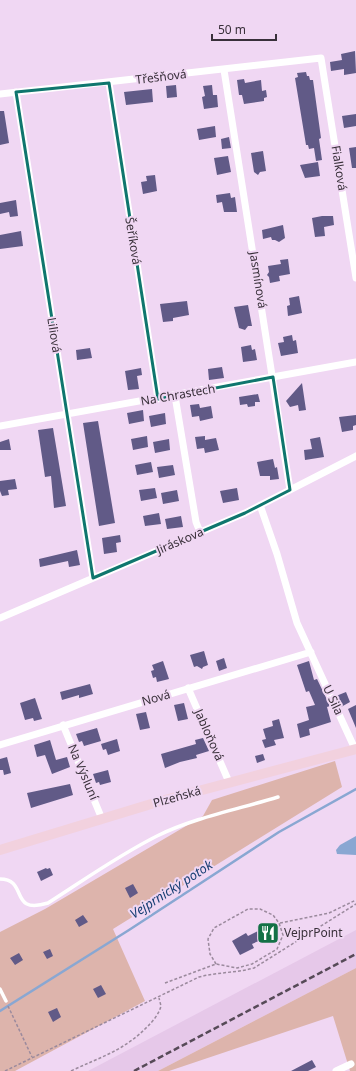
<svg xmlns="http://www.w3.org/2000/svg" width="356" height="1071" font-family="'Noto Sans',sans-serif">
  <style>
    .built { fill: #e6c8e9 }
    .green { fill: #ddb4ac }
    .water { fill: #89a7d2 }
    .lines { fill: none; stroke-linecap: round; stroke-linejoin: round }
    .stream { stroke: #89a7d2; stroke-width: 2.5 }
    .building { fill: #615a87 }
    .path { stroke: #9b8a9d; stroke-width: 1.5; stroke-dasharray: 3 2; stroke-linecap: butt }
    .lane { stroke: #fff; stroke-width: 3.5 }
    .street { stroke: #fff; stroke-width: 7 }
    .secondary { stroke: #f2d1de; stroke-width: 10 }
    .rail { stroke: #564a57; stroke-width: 2.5; stroke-dasharray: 6 3; stroke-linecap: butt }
    .marked { fill: none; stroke: #0f766e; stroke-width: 3; stroke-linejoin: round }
    .labels { text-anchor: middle; stroke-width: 4; stroke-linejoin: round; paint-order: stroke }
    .street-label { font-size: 12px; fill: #39303a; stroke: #f0d7f3 }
    .poi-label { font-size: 12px; fill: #39303a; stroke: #f0d7f3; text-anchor: start }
    .water-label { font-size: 13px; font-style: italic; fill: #183f74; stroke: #f0d7f3 }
  </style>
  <rect width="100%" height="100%" fill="#f0d7f3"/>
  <path class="built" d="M356,930v38l-198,103h-70z"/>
  <path class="green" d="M335,761l7,26 -229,142 32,72 -130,70h-15v-139l45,-23 158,-93 9,-16z
    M356,968v103h-6l-17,-55 -164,55h-11z"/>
  <path class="water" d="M356,836v19l-19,-1 -1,-4 4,-5z"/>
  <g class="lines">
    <path class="stream" d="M0,1011l129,-81 150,-98 77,-43"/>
  </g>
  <path class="building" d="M355,51l1,22 -12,2v-6l-13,2 -1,-9 12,-2 -1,-6z
    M306,72l1,4h2l1,4h3l8,58 -2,1 3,21 -6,1 -2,-13 -5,1 -1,-4h-2l-11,-67 3,-1 -1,-4z
    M244,79l1,4 16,-3 1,11 4,-1 1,7 -3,1v3l-20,3 -2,-9h-3l-2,-15z
    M176,85l1,12 -10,1 -1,-12z
    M212,85l1,10h4l1,12 -14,2 -2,-12 3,-1 -2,-10z
    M152,89l1,13 -27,3 -2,-13z
    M0,111h4l5,32 -9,2z
    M356,114v12l-12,2 -2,-12z
    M215,126l1,11 -17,3 -2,-11z
    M229,137l2,11 -9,1 -1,-10z
    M356,147v21h-4l-3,-20z
    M263,151l3,20 -6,1 -2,3 -4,-3 -3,-19z
    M228,156l3,16 -14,3 -3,-17z
    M318,162l2,14 -15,2 -5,-13z
    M155,175l2,16 -14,3 -2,-12 6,-1 -1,-5z
    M230,193l1,5 4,-1 2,15h-13l-2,-10 -5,1 -1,-8z
    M16,200l2,16 -8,1 -1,-5 -9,2v-11z
    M322,216h11l1,9 -10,2 1,9 -10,1 -3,-19z
    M283,225l2,13 -6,4 -4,-2h-3l-1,-3 -8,2 -1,-9z
    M21,231l2,15 -23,3v-14z
    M288,259l2,15 -11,2 1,5 -10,2 -1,-6 -2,-2 2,-3 -1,-6 13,-2 -1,-4z
    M299,296l3,17 -14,3 -1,-10 3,-1 -1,-7z
    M187,301l2,14 -16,3v3l-10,1 -3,-18z
    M248,305l4,21h-4l-3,4 -6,-2 -5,-21z
    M292,335l1,6 3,-1 2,13 -17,3 -3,-13 6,-1 -1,-5z
    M251,345l1,5 3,-1 2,11 -14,2 -2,-15z
    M90,348l2,10 -15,2 -1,-10z
    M222,367l2,11 -15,2 -1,-11z
    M141,368l1,7 -5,1 2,13 -11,1 -3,-19z
    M302,383l4,27 -7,1 -1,-6 -8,2 -4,-6z
    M258,394l2,8h-5v4l-7,1 -1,-3 -7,1 -1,-8z
    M199,404l1,4 11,-2 2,12 -13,3 -1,-5 -7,1 -2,-12z
    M143,410l1,11 -15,3 -2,-11z
    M165,413l1,11 -15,3 -2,-11z
    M356,415v10l-3,1v4l-11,2 -3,-15z
    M98,421l17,102 -16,3 -16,-103z
    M53,428l13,78 -12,2 -3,-32 -6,1 -7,-47z
    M147,436l1,11 -15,3 -2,-11z
    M205,436v4l11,-2 3,12 -14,3 -1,-5 -7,1 -2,-12z
    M320,437l4,20 -19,3 -1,-10 8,-1 -2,-10z
    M9,439l2,11h-11v-8z
    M169,439l1,11 -15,3 -2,-11z
    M273,459l2,9 2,-1 2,12 -9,1v-4h-10l-3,-14z
    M151,462l2,10 -16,3 -2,-10z
    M173,465l2,10 -16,3 -2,-11z
    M15,479l2,10 -9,1 1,5 -7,1 -2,-5v-10z
    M155,488l2,10 -16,3 -2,-11z
    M237,488l2,12 -16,3 -3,-12z
    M177,490l2,11 -16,3 -2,-11z
    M159,513l2,11 -16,2 -2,-10z
    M181,516l2,11 -16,2 -2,-10z
    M120,535l1,7 -5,1 1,9 -13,2 -2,-16z
    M77,550l3,15 -11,2 -1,-6 -28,6 -1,-8z
    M204,651l4,14 -5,2 -1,2 -5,-3 -3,1 -4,-12z
    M224,658l3,10 -8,3 -3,-10z
    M163,661l6,18 -12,3 -1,-5 -3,1 -2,-7 3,-1 -2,-5z
    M309,661l5,19 3,-1 13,27 -3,1 4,15 -22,7 1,6 -10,3 -3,-14 12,-4 -3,-13 9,-2 -6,-14 -3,1 -9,-27z
    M90,684l3,10 -14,4v-3l-17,5 -2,-8z
    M346,692l4,10 -9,5 -5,-11z
    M35,698l7,21 -8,2 -1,-3 -8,2 -5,-17z
    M184,703l4,16 -10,2 -4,-16z
    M356,705v23l-8,-19z
    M146,712l4,16 -10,2 -4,-16z
    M279,719l5,19 -10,2 2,5 -11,3 -3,-8 4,-1 -3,-10 10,-3 -1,-5z
    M97,728l4,13 -17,5 -2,-5 -3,1 -3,-8z
    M203,738l6,13 -13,4 1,3 -17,4 -15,6 -4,-14 35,-10 -1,-4z
    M117,739l3,12 -12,4 -2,-6 -3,1 -2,-6z
    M50,740l6,20 11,-3 3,10 -18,7 -7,-19 -8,2 -3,-12z
    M263,754l2,6 -8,3 -2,-7z
    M7,757l4,16 -7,2 -1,-5h-3v-11z
    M108,770l3,12 -11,3 -1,-3 -3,1 -3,-9z
    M70,784l3,11 -42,13 -4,-15z
    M46,868l1,1 3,-1 3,7 -12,6 -4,-9z
    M133,884l5,9 -8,5 -5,-10z
    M83,915l5,7 -9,5 -4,-7z
    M258,931l5,8 -11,5 2,4 -14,7 -8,-14 14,-8 2,3z
    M50,949l3,7 -6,3 -4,-7z
    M19,953l4,7 -8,5 -5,-7z
    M101,985l5,9 -8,4 -5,-9z
    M57,1008l4,9 -8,5 -5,-10z
    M312,1060l4,7 -8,4h-17z"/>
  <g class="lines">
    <path class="path" d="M280,923l49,-10 27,-13
      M165,983l51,-19 21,4 15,-4 25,-15 6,-14 -4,-12 -6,-8 -13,-6h-12l-34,19 -6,11 2,15 6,10
      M8,1006l24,51
      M5,1071l194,-94c19,-5 37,-4 55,-9l102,-64
      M71,1071c29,-14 53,-20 77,-45 5,-5 11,-12 13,-20l-2,-8"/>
    <path class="lane" d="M0,879c29,0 8,36 48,24 36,-23 71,-48 109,-67 36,-18 82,-27 121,-39
      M0,989l6,12"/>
    <path class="street" d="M224,70l66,420
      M109,83l49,316
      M16,92l77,486
      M0,94l321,-36 35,220
      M175,396l21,126 4,10
      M0,426l356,-64
      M260,505l17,49 20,69 58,126
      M0,618l245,-105 111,-57
      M188,688l41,94
      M63,725l39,94
      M0,745l311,-93
      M336,1071l15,-7"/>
    <path class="secondary" d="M0,850l161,-49 195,-52"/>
    <path class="rail" d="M134,1071l222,-117"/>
  </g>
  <path class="marked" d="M109,83l49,316 115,-22 17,113 -45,23 -152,65 -77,-486z"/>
  <defs>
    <g id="restaurant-square" transform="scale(1.15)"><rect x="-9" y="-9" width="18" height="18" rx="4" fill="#137146" stroke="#f0d7f3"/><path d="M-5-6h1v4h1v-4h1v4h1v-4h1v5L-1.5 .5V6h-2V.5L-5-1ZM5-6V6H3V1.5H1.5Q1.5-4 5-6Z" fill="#fff"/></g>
  </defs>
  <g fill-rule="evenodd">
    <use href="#restaurant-square" x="268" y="933"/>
  </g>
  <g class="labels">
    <g class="street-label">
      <text transform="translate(161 77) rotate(-7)" y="4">Třešňová</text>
      <text transform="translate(339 168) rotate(81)" y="4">Fialková</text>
      <text transform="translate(133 241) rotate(81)" y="4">Šeříková</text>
      <text transform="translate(258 280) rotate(81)" y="4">Jasmínová</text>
      <text transform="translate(54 335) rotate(81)" y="4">Liliová</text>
      <text transform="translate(178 395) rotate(-10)" y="4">Na Chrastech</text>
      <text transform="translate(180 541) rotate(-23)" y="4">Jiráskova</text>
      <text transform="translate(156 698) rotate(-16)" y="4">Nová</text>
      <text transform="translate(333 700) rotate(65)" y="4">U Sila</text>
      <text transform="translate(209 735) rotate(66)" y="4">Jabloňová</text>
      <text transform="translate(83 772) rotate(67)" y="4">Na Výsluní</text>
      <text transform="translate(177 797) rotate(-16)" y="4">Plzeňská</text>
    </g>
    <g class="poi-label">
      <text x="284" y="937">VejprPoint</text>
    </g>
    <g class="water-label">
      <text transform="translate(171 889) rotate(-33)" y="5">Vejprnický potok</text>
    </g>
  </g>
  <path d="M212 34v6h64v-6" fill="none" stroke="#39303a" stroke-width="2"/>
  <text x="218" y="34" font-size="12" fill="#39303a" stroke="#f0d7f3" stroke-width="3" paint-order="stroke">50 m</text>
</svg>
